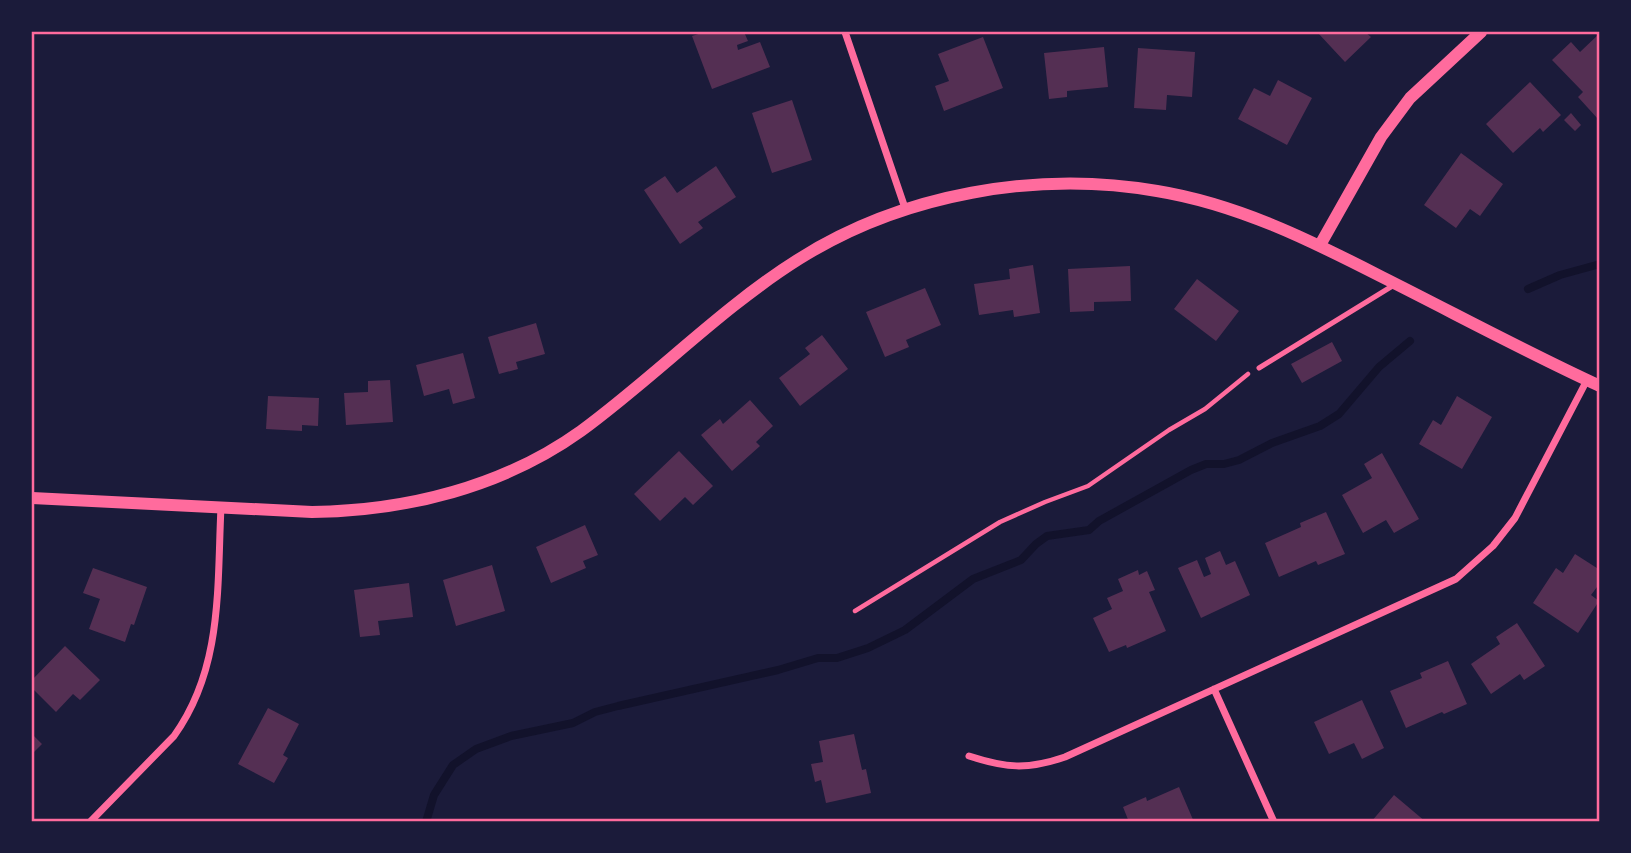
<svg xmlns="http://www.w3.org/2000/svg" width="1631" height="853" font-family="'Zilla Slab',serif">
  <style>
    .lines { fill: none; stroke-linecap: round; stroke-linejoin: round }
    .stream { stroke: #12122b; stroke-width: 8 }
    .building { fill: #542f53 }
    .path { stroke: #ff6b9d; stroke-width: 4.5 }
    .service { stroke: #ff6b9d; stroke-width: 5 }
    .minor { stroke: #ff6b9d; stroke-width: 7 }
    .tertiary { stroke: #ff6b9d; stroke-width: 12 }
    .neatline { fill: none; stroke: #ff6b9d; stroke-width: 2.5 }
  </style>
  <rect width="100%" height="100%" fill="#1b1b3a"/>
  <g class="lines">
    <path class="stream" d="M1528,289l32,-14 40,-11
      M426,822l8,-27 19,-30 23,-16 35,-13 62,-13 22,-11 23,-6 160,-36 40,-12h19l31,-10 37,-18 68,-51 48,-19 15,-16 11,-8 42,-6 10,-9 92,-51 15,-6h18l15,-4 33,-17 48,-17 19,-12 40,-47 31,-26"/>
  </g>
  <path class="building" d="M705,32h39l4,9 -11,4 1,5 22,-8 10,25 -58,22 -20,-53z
    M1319,32h46l6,5 -26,25 -27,-29z
    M1600,33v85l-2,1 -20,-22 5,-5 -31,-32 19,-18 9,10z
    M983,37l20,51 -59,23 -9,-25 14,-5 -11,-27z
    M1104,47l4,40 -41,4v6l-18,2 -5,-46z
    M1138,48l57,4 -3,45 -25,-2 -1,15 -32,-2z
    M1278,80l34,18 -25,47 -49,-26 16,-31 16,8z
    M1530,82l31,33 -18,17 -3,-4 -27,25 -27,-29z
    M792,100l20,60 -40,13 -20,-60z
    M1571,113l10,12 -6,6 -11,-11z
    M1461,153l42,31 -23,32 -10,-7 -14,19 -32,-23z
    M716,166l20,31 -38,25 5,6 -23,16 -36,-54 21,-14 12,17z
    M1033,265l7,48 -26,4 -1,-7 -34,5 -5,-31 36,-5 -1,-10z
    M1130,266l1,35 -37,1v9l-24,1 -2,-43z
    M1197,279l42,32 -23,30 -42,-32z
    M925,288l16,37 -35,15 3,7 -24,10 -19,-45z
    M536,323l9,31 -29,8 2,7 -19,5 -11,-37z
    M822,335l26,34 -48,37 -21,-28 31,-24 -5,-6z
    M1332,342l10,19 -40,22 -11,-19z
    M463,353l12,45 -22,6 -4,-15 -25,7 -8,-31z
    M390,380l3,42 -47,3 -2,-32 24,-1v-11z
    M268,396l51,2 -1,28 -16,-1v6l-36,-2z
    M1457,396l35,21 -30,52 -43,-25 14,-24 8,5z
    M750,400l23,26 -17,16 4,4 -28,25 -31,-36 19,-16 3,5z
    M679,451l34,35 -20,19 -8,-8 -25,24 -26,-27z
    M1382,453l37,66 -25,14 -8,-13 -23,13 -21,-38 30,-17 -8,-14z
    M1326,512l19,42 -27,11 -2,-4 -37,16 -14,-34 36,-16 -1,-4z
    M585,525l13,30 -15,6 3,7 -35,15 -15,-36z
    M1220,551l6,14 9,-4 15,34 -49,23 -23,-50 19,-8 7,17 7,-3 -6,-16z
    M1575,554l25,16v13l-9,12 8,6 -21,32 -45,-30 23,-35 7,5z
    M492,565l13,46 -49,15 -13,-46z
    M93,568l54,19 -13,38 -3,-1 -6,18 -36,-13 11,-30 -17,-6z
    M1138,570l1,5 8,-4 8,19 -6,2 17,39 -39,17 -1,-3 -17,7 -16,-34 19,-9 -5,-11 16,-7 -5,-12z
    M409,583l4,34 -35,4 2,14 -20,2 -6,-47z
    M1517,623l28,43 -21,14 -4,-6 -29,20 -20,-30 29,-20 -4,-7z
    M65,646l35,34 -20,20 -7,-6 -17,18 -24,-24v-8z
    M1448,661l19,43 -23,10 -2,-2 -36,16 -16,-37 32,-13 -2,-5z
    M1362,700l22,48 -22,11 -8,-16 -25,11 -15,-32z
    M268,708l31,16 -16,31 5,3 -14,25 -36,-19z
    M32,734l10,10 -10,10z
    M854,734l8,36 4,-1 5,24 -45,10 -5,-23 -6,2 -4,-18 12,-2 -4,-21z
    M1179,787l15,35h-65l-6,-15 23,-10 1,4z
    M1394,795l32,27h-55z"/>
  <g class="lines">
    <path class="path" d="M855,611l145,-89 45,-20 43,-16 81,-56 36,-21 43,-35"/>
    <path class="service" d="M1259,368l135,-83"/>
    <path class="minor" d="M845,32l60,176
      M1214,689l60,133
      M969,756c37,12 58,14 96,1l391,-178 37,-33 22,-28 72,-138
      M90,822l84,-86c49,-68 43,-149 47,-229"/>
    <path class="tertiary" d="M1320,245l61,-108 29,-39 71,-66
      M32,498l280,14c94,-1 191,-25 269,-81 75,-55 140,-123 218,-172 103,-65 238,-89 358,-68 80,13 153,49 225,86 72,36 144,75 218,109"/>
  </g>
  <rect width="1631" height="853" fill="none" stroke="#1b1b3a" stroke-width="66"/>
  <rect x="33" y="33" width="1565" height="787" class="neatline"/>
</svg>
